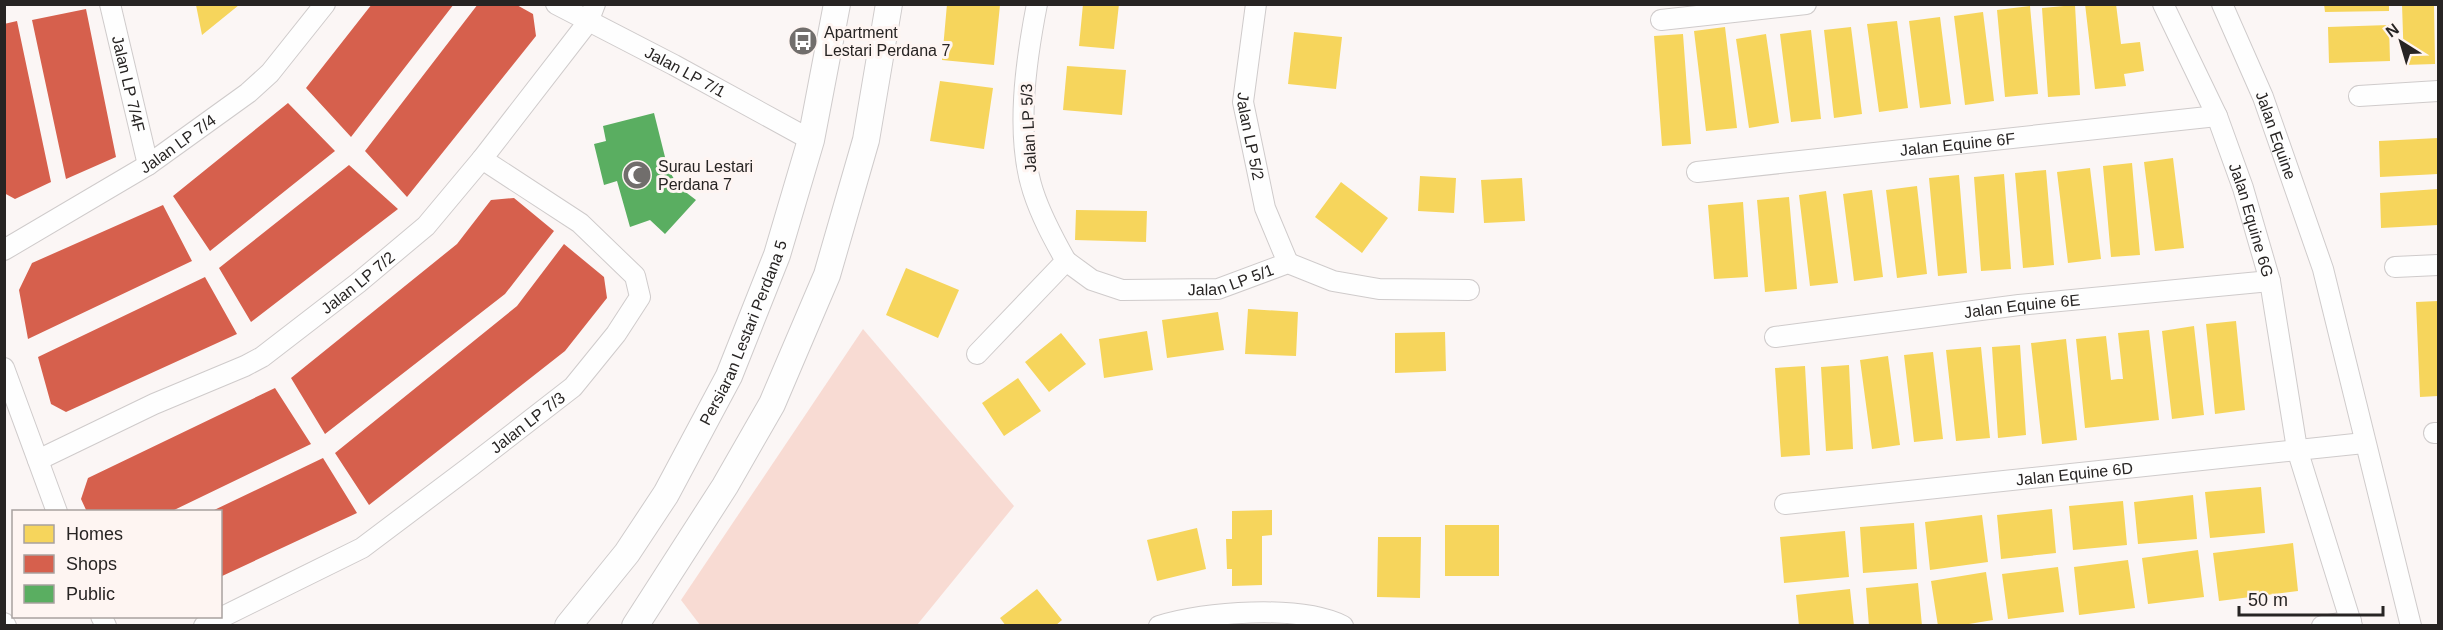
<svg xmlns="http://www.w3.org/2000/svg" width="2443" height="630" font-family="Arial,sans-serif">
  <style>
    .green { fill: #f8dbd3 }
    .homes { fill: #f6d55c }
    .shops { fill: #d6604d }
    .public { fill: #5aae61 }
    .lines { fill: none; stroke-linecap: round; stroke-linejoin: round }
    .minor-casing { stroke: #cfcbcb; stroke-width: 22 }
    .major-casing { stroke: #cfcbcb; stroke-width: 28 }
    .minor { stroke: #fefefe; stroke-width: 20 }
    .major { stroke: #fefefe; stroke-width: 26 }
    .labels { text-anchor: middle; stroke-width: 6; stroke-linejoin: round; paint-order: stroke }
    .poi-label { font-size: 16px; fill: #272423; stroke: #fef5f2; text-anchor: start }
    .street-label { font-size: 16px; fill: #272423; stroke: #fef5f2 }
  </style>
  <rect width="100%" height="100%" fill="#fbf6f5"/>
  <path class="green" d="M863,329l151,177 -97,119h-217l-19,-25z"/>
  <path class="homes" d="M947,4l53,1 -6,60 -52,-5z
    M1083,4h36l-5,45 -35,-3z
    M2085,4h31l5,40 19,-2 4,29 -20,3 2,12 -31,3z
    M2324,4h65v7l-64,1z
    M2402,4h32l1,60 -31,1z
    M196,5h43l-37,30z
    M2075,5l5,90 -32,2 -6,-89z
    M2030,6l8,88 -33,3 -8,-87z
    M1983,12l11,89 -29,4 -11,-89z
    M1940,17l11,87 -31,4 -11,-87z
    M1897,21l11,87 -29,4 -12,-88z
    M2389,25l1,36 -61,2 -1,-36z
    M1725,27l12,101 -31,3 -12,-100z
    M1851,27l11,87 -28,4 -10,-88z
    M1811,30l10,89 -30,3 -11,-88z
    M1294,32l48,5 -6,52 -48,-5z
    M1683,34l8,110 -29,2 -8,-110z
    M1766,34l13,89 -30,5 -13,-89z
    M1067,66l59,4 -4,45 -59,-5z
    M940,81l53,7 -9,61 -54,-8z
    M2438,138v36l-58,3 -1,-36z
    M2173,158l11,90 -29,3 -11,-89z
    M2132,163l8,92 -29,2 -8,-91z
    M2090,168l11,91 -33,4 -11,-91z
    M2046,170l8,95 -31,3 -8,-95z
    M2004,174l7,95 -30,2 -7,-94z
    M1959,175l8,98 -29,3 -9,-98z
    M1420,176l36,2 -2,35 -36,-2z
    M1522,178l3,43 -41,2 -3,-43z
    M1341,182l47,36 -26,35 -47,-36z
    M1917,186l10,88 -30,4 -11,-88z
    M2438,189v36l-57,3 -1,-35z
    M1872,190l11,87 -29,4 -11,-87z
    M1826,191l12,92 -28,3 -11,-91z
    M1789,197l8,92 -32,3 -8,-92z
    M1743,202l5,75 -34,2 -6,-74z
    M1076,210l71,1 -1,31 -71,-2z
    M906,268l53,22 -21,48 -52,-23z
    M2438,301v95l-18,1 -4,-95z
    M1248,309l50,3 -2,44 -51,-2z
    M1218,312l6,38 -57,8 -5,-38z
    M2236,321l9,89 -30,4 -9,-90z
    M2194,326l10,89 -32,4 -10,-88z
    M2149,330l10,90 -74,8 -9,-89 30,-3 5,44 7,-1h5l-5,-46z
    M1147,331l6,39 -49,8 -5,-39z
    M1445,332l1,39 -51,2v-40z
    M1061,333l25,31 -37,28 -24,-30z
    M2066,339l11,101 -35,4 -11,-101z
    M2020,345l6,90 -28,3 -6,-91z
    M1981,347l9,91 -34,3 -10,-91z
    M1933,352l10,87 -29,3 -10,-87z
    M1888,356l12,89 -28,4 -12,-89z
    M1849,365l4,84 -27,2 -5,-84z
    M1805,366l5,89 -29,2 -6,-89z
    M1018,378l23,33 -37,25 -22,-33z
    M2261,487l4,46 -55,5 -5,-46z
    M2193,495l4,44 -59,5 -4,-42z
    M2123,501l4,44 -54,5 -4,-44z
    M2052,509l4,44 -55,6 -4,-44z
    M1272,510v25l-10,1v49l-30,1v-17h-5l-1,-30h6v-28z
    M1982,515l6,47 -58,8 -5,-48z
    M1914,523l3,46 -54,4 -3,-46z
    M1445,525h54v51h-54z
    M1197,528l9,41 -49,12 -10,-41z
    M1845,531l4,46 -65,6 -4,-46z
    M1378,537h43l-1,61 -43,-1z
    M2293,543l5,48 -79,10 -6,-48z
    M2198,550l6,47 -56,7 -6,-46z
    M2128,560l7,48 -56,7 -5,-48z
    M2058,567l6,45 -56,7 -6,-45z
    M1986,572l7,48 -36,6h-19l-7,-45z
    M1918,583l4,43h-53l-3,-38z
    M1037,589l25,31 -7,6h-49l-6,-8z
    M1850,589l4,37h-55l-3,-31z"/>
  <path class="shops" d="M372,4h82l-103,133 -45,-49z
    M478,4h37l18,10 3,22 -129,161 -42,-46z
    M86,9l30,148 -50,22 -34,-159z
    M17,21l34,161 -36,17 -11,-6v-169z
    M288,103l47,48 -125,100 -37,-55z
    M349,165l49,44 -147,113 -32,-54z
    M514,198l40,33 -49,63 -180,140 -34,-56 166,-134 34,-44z
    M163,205l29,56 -164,78 -9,-49 13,-27z
    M564,244l40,33 3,21 -42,53 -196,154 -34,-52 182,-147z
    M205,277l32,57 -171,78 -15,-8 -13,-47z
    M275,388l36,56 -141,68h-83l-6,-13 7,-21z
    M323,458l34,55 -137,64v-65h-10z"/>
  <path class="public" d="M654,113l14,56 11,18 17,13 -31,34 -15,-14 -20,7 -13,-46 -13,4 -10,-41 12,-3 -3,-15z"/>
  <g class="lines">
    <g class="minor-casing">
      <g id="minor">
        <path id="s1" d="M110,4l38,161"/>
        <path id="s2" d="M556,4l118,61 137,75"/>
        <path id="s3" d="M1256,4l-13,98 22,106 23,55"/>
        <path id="s4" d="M2163,4l54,112 26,72 27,93 27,168 55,177"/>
        <path id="s5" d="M2222,4l41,93 60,172 88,357"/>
        <path d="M1661,20l145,-16"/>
        <path d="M2359,96l79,-5"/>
        <path id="s6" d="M1697,172l520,-56"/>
        <path id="s7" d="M4,250l144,-85 100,-72 22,-20 55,-69"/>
        <path id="s8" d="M1066,261l26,19 30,10 96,-1 70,-26 45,18 46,8 90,1"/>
        <path d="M2395,267l43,-2"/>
        <path id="s9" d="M1775,337l244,-32 251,-24"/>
        <path d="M977,354l89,-93c-13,-23 -25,-45 -33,-70 -18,-56 -7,-131 4,-187"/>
        <path d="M4,368l53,144"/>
        <path d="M2434,433h4"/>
        <path id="s10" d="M38,460l116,-56 91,-38 17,-9 96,-74 68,-57 56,-67 106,-137 7,-18"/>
        <path id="s11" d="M1785,504l579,-61"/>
        <path d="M101,616l5,10"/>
        <path d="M4,623l2,3"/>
        <path id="s12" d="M204,626l158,-78 109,-82 102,-79 43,-53 24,-37 -5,-21 -55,-53 -98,-64"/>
        <path d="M1159,626c46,-14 140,-22 184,0"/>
        <path d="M2322,626l29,-5"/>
      </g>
    </g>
    <g class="major-casing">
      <g id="major">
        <path id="s13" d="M568,626l59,-73 39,-59 63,-118 48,-121 34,-115 26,-136"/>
        <path d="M635,626l90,-140 47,-82 55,-129 39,-135 23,-136"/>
      </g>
    </g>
    <use href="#minor" class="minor"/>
    <use href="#major" class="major"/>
  </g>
  <defs>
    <g id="bus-disc" transform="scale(1.5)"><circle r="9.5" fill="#716e6c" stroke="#fef5f2"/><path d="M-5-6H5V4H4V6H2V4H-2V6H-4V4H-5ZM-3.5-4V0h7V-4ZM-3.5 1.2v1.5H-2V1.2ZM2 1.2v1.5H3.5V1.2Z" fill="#fff"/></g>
    <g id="mosque-disc" transform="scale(1.5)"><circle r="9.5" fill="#716e6c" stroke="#fef5f2"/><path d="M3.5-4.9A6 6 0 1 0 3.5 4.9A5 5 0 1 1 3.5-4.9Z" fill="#fff"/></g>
  </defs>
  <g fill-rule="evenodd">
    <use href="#bus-disc" x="803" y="41"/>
    <use href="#mosque-disc" x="637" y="175"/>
  </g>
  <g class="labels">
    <g class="poi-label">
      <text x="824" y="38">Apartment<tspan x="824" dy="18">Lestari Perdana 7</tspan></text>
      <text x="658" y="172">Surau Lestari<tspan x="658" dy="18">Perdana 7</tspan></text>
    </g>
    <g class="street-label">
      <text dy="6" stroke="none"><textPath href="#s2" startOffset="146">Jalan LP 7/1</textPath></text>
      <text dy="6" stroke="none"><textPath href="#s1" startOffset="82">Jalan LP 7/4F</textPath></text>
      <text transform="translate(1028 128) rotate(-93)" y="6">Jalan LP 5/3</text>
      <text dy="6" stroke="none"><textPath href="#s3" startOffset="134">Jalan LP 5/2</textPath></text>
      <text dy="6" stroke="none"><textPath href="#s5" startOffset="142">Jalan Equine</textPath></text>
      <text dy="6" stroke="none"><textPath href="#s7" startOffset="204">Jalan LP 7/4</textPath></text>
      <text dy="6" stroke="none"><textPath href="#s6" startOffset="262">Jalan Equine 6F</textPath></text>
      <text dy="6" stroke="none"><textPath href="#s4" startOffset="234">Jalan Equine 6G</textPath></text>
      <text dy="6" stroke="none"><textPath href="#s8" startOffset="174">Jalan LP 5/1</textPath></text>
      <text dy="6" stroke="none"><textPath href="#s10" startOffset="368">Jalan LP 7/2</textPath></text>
      <text dy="6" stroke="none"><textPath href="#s9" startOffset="249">Jalan Equine 6E</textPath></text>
      <text dy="6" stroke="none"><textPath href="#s13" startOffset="344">Persiaran Lestari Perdana 5</textPath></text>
      <text dy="6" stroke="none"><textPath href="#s12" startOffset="384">Jalan LP 7/3</textPath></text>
      <text dy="6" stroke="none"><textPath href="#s11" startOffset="291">Jalan Equine 6D</textPath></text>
    </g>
  </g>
  <rect width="2443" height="630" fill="none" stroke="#272423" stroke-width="12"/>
  <rect x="12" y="510" width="210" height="108" fill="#fef5f2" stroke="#a8a19f" stroke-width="1.5"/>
  <rect x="24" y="525" width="30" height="18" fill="#f6d55c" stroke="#a8a19f" stroke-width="1.5"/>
  <text x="66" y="540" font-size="18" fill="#272423">Homes</text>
  <rect x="24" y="555" width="30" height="18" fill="#d6604d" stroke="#a8a19f" stroke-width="1.5"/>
  <text x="66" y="570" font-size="18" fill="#272423">Shops</text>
  <rect x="24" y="585" width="30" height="18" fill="#5aae61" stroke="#a8a19f" stroke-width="1.5"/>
  <text x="66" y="600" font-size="18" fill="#272423">Public</text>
  <g transform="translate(2401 42) rotate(323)" stroke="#fef5f2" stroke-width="4.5" paint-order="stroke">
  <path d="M0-4.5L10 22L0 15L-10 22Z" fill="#272423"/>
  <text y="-9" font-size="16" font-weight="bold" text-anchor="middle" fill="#272423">N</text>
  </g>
  <path d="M2239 606v9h144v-9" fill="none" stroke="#272423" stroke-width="3"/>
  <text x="2248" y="606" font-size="18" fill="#272423" stroke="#fef5f2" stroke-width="4.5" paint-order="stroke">50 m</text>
</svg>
